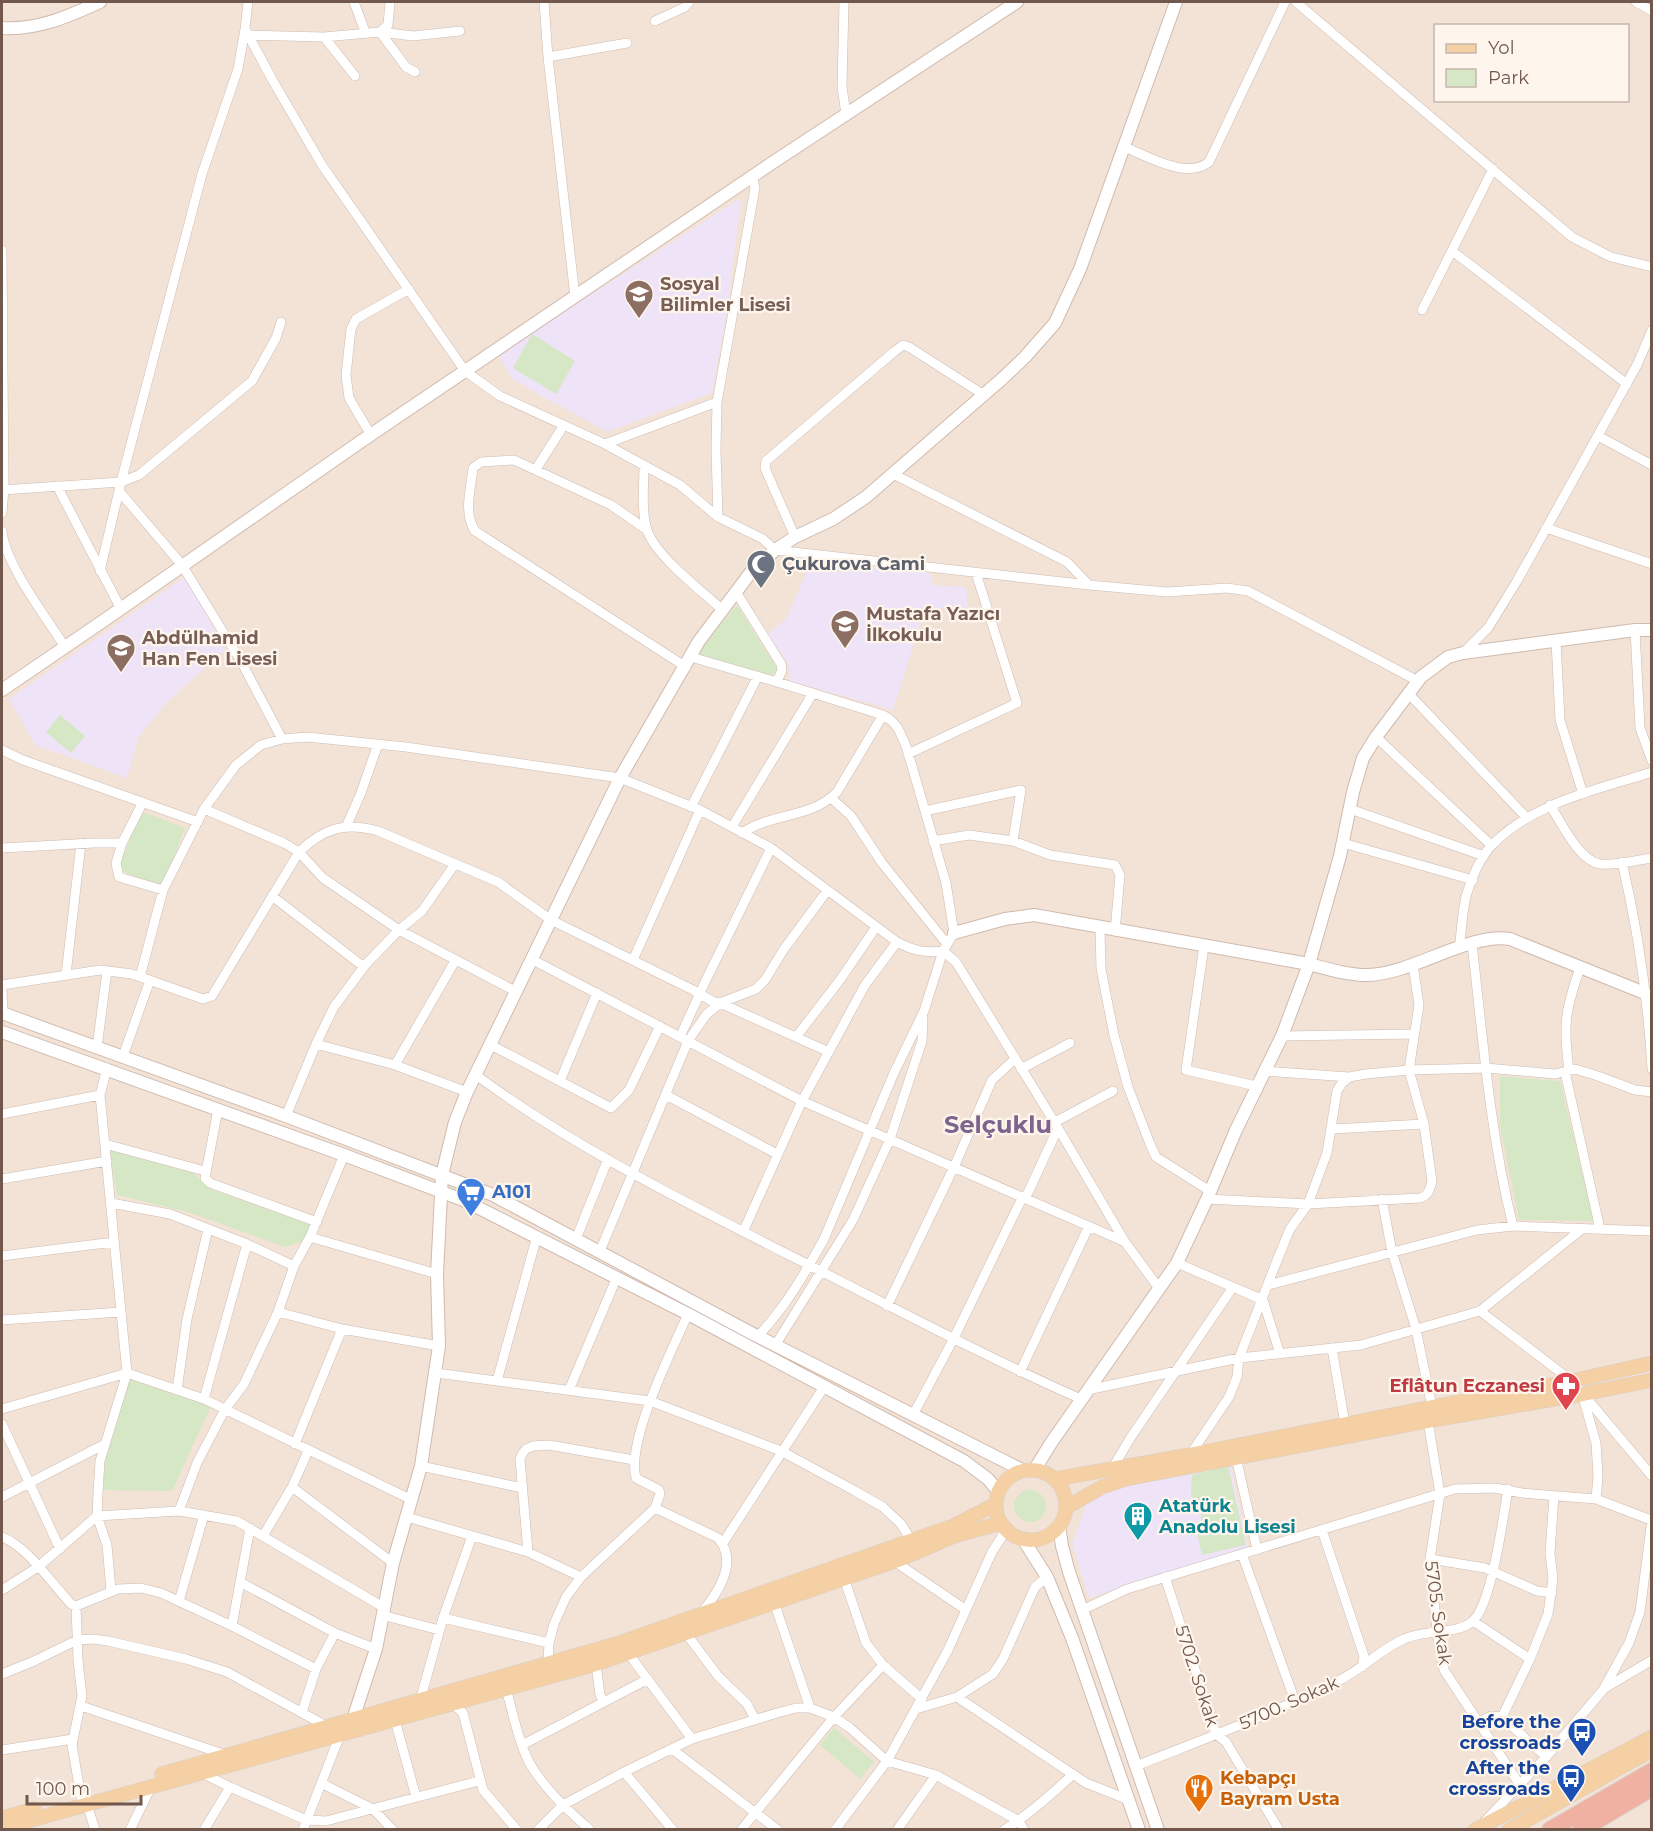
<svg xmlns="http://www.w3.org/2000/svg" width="1653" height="1831" font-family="Montserrat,sans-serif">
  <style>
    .residential { fill: #f2e3d6; fill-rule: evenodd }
    .education { fill: #eee3f7 }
    .green { fill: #d6e7c6 }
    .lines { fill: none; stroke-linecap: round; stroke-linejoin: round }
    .street-casing { stroke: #cebbb1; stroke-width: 10 }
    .secondary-casing { stroke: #d0baae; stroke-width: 14 }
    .primary-casing { stroke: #d8d0cd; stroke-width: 15 }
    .highway-casing { stroke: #d8d0cd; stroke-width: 18 }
    .street { stroke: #fff; stroke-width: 9 }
    .secondary { stroke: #fff; stroke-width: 12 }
    .primary { stroke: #f4d0a4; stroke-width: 14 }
    .highway { stroke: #f0b1a2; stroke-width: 16 }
    .labels { text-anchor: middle; stroke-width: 4.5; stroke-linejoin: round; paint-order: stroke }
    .education-label { font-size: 18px; font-weight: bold; fill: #785e54; stroke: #fef6ed; text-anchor: start }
    .worship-label { font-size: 18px; font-weight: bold; fill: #5b616d; stroke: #fef6ed; text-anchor: start }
    .shop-label { font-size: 18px; font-weight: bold; fill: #366cbe; stroke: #fef6ed; text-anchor: start }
    .health-label { font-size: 18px; font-weight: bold; fill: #be3a42; stroke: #fef6ed; text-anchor: end }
    .culture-label { font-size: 18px; font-weight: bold; fill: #0d838f; stroke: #fef6ed; text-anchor: start }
    .street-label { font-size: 18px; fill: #72574d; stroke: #fef6ed }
    .transit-label { font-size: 18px; font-weight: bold; fill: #164399; stroke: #fef6ed; text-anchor: end }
    .food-label { font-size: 18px; font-weight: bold; fill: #c56008; stroke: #fef6ed; text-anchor: start }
    .district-label { font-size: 24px; font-weight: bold; fill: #7d658e; stroke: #fef6ed }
  </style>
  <rect width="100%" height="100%" fill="#fbf1e7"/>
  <path class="residential" d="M2,2h1649v1827h-1649zM1436,26h192v74h-192z"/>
  <path class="education" d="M737,200l4,1 -14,110 -15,82 -105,39 -94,-52 -15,-25z
    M811,561l119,12 2,12 34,2 2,22 -43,-1 -32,102 -103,-29 -2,-17 -20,-30 19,-16z
    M186,576l39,74 -58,52 -29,36 -11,40 -92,-33 -26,-46z
    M1230,1462l18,85 -159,51 -17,-54 16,-43 39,-17z"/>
  <path class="green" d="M532,334l43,27 -19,33 -43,-26z
    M737,605l39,62 1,4 -7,5 -72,-20 1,-6z
    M60,715l25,21 -14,17 -25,-21z
    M141,811l44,17 -22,59 -45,-17z
    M1500,1076l60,5 34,140 -75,-1 -19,-94z
    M109,1150l83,22 20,18 98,33 -1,8 -5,10 -19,6 -97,-35 -71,-17z
    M129,1379l82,27 -39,85 -69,-1 2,-36z
    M1228,1466l18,79 -44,10 -7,-31 6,-2v-8l-3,-4 -4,-1 -3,-17 1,-17z
    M1014 1506a16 16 0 1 1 32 0a16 16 0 1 1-32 0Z
    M834,1728l40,34 -14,17 -40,-34z"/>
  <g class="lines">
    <g class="street-casing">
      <path id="street" d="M354,2l12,32
        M390,2l-2,23 -8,7 26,35 9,5
        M544,2l4,55 27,240
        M844,2l-2,85 4,27
        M1296,2l276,235 39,20 41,10
        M1636,2l16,9
        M655,21l30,-14 4,-5
        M245,29l28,52 49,84 143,206 35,25 105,48 75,41 38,32 45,22 12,11 314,35 78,7 60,-4 21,3 170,90
        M248,35l76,2 56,-5 33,4 47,-5
        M324,37l31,39
        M548,57l79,-14
        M1124,147c24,9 62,33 85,15l76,-160
        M2,250l2,239 -2,24
        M1452,251l175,133
        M1422,310l71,-141
        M371,435l-22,-37 -3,-23 5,-46 5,-10 53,-30
        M1598,436l54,29
        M605,444l112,-42
        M644,465c0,20 -3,45 3,65 8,25 55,62 76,80
        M536,469l28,-44
        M893,474l174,88 22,23
        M57,486l64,123
        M2,490l119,-8 18,-7 113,-94 24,-43 5,-16
        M119,491l63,74 60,98 40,76
        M718,517l-2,-67 1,-48 38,-214 -3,-12
        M1546,528l106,36
        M647,530l-36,-25 -97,-45 -33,2 -8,6c-2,21 -10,44 2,63l211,136
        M2,531c3,33 44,86 63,116
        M795,537l-30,-69 1,-7 129,-110 8,-6 6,2 75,48
        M100,571l21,-89 81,-308 36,-105 7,-40 3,-27
        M736,592l45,72 1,6 -5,12
        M1635,630l5,98 12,33
        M1556,641l4,79 23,74
        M1463,653l25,-25 29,-47 120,-216 15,-35
        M691,657l86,25 106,33
        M1408,693l118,124
        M1376,737l115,108
        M2,750l21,10 175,62
        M908,754l109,-51 -41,-130
        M831,798l20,18 31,47 65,81
        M143,802l-21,41 -6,20 3,14 44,13
        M1550,805c11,17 29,56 50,59 16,2 36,-4 52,-6
        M691,807l67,-131
        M204,809l80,34 15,9 24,26 76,52 118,62
        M1350,809l134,47
        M925,811l96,-21 -8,51
        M346,827l15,-34 17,-49
        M732,827l81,-134
        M742,833c31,-21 69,-14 95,-41l46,-77c15,8 18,19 24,34l39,134 8,50 -11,18 -19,60 -30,62 -70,166c-19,34 -39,69 -66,97
        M933,841l36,-6 44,6 37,14 65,10 5,10 -5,56
        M1343,843l130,37
        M2,848l92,-5h28
        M1622,862c16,68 26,138 30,207
        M272,896l92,71
        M1100,928l1,41 13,66 14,52 22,57 6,13 54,34
        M1472,944c11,95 18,190 41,282
        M1204,946l-18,124 70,16
        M1459,948c3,-18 3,-38 8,-55 5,-15 14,-38 26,-49 42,-42 103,-54 159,-72
        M533,960l269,141 323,141 33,45
        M633,960l67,-150
        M66,975l15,-132
        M140,977l23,-87 41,-81 32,-44 25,-20 21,-6 25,-2 99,10 214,31 80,32 71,38 126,94c17,9 27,11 46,9l13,11 102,166 67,114
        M2,985l98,-15 32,4 71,25 9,-3 87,-144c25,-24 45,-30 79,-21l120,51 53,38 142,70 19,11 8,2 109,49
        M2,988l1,26
        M1282,1036l132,-2
        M680,1037l25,-55 66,-134
        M796,1037l44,-57 36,-53
        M316,1044l79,21 72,27
        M491,1045l120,63 18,-18 31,-64
        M97,1047l10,-76
        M123,1056l27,-76
        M395,1065l60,-104
        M107,1068l-7,27 27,278 -27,88 -2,32 -1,23 10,29 4,46
        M1021,1069l49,-26
        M1569,1070c-6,-45 -4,-59 11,-102
        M1263,1071l86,6
        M1565,1072l35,157
        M476,1075c96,71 205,125 311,179 98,49 194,101 294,145
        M560,1081l37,-88
        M666,1095l111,59
        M218,1109l-13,69 5,5 107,39
        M2,1114l98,-19
        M286,1116l30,-72 18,-37 32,-43 33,-34 23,-19 33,-47
        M1055,1122l58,-31
        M1332,1129l92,-5
        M105,1144l100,27
        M2,1179l105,-18
        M1026,1197l32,-69
        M1207,1199l101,5 112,-6c9,-3 10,-9 12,-17l-8,-57 -15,-54 10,-65 -6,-40
        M1382,1199l10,53 24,77 16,78
        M111,1203l59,11 77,30 47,22
        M743,1232l59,-131 63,-116 32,-43
        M310,1237l127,37
        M576,1239l32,-80
        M600,1251l88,-210 18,-26 14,-12 36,-14 9,-9 19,-31 43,-58
        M2,1256l112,-14
        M1177,1263l86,37 17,54
        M1268,1285l209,-55 36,-4 139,5
        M887,1306l67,-139 38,-87 23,-21
        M1480,1311l92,70 80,95
        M278,1312l64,17 97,17
        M2,1320l119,-8
        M776,1344l77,-124 37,-81 32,-98 1,-23
        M1332,1348l13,76
        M1020,1372l69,-146
        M436,1373l214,28 131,50 74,40 28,16 18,17 12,19
        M497,1381l40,-145
        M177,1390l10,-71 21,-90
        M569,1390l48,-113
        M1087,1390l152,-32 122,-13 119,-34 102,-82
        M1583,1397l13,46 2,33 -2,23
        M204,1399l43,-155
        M2,1409l125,-36 77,26 206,100
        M913,1415l41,-77 69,-142
        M1428,1421l12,73 -10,65 7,72 7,39 76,115
        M2,1424l58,125
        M295,1444l47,-115
        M1190,1455l39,-58 8,-20 2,-19 37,-95 14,-34 18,-25 19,-51 10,-62 5,-8 7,-6 17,-3 43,-4 77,-2 69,6 20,-5 23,7 37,14 17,2
        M1236,1457l21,93
        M421,1466l101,22
        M1112,1469l19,-32 102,-150
        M292,1487l101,76
        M2,1497l103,-53
        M655,1508l63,30c21,24 0,55 -16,74
        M179,1511l18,-48 27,-52 20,-27 34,-72 16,-46 16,-29 34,-82
        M407,1517l121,35 53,25
        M1322,1530l42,126 -2,11
        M263,1536l29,-49 16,-36
        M2,1537c25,9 50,47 69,67l5,2 42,-17 23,-1 20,5 71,33 84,43
        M723,1543l101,-156
        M528,1552l-8,-93c4,-14 16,-14 29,-14l85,15
        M1242,1554l53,147
        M1430,1559l55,9 52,23 15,2
        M894,1561l72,49
        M1165,1577l51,157 10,8 53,88
        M844,1578l22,65 17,22 39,34
        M240,1582l95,51 41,16
        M2,1590l36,-23 59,-51 82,-5 58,10 146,86
        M179,1601l25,-86
        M774,1602l36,106
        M76,1606l2,54 4,36 -10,49 9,52
        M1082,1610l45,-21 328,-100 40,-1 27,5 74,6 55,21
        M382,1615l57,15
        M443,1618l106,25
        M1473,1621l57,38
        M232,1626l18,-98
        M685,1632l33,44 29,28 8,15
        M628,1653l64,86
        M548,1664l1,-21 5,-19 12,-27 15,-20 74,-69 5,-14 -1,-4 -23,-12c-10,-37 36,-128 52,-164
        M2,1674l30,-12 45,-22 16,-1 15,2 78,18 41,13 101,55
        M1605,1688l47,-28
        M506,1689c7,23 11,49 22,71 15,28 39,49 62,70
        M957,1697l36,-23 10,-15 32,-72 12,-10
        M420,1701l23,-83 29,-82
        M604,1702l44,-23
        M448,1705l10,3 5,5 20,77 34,40
        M81,1706l145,49
        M916,1709l41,-12 129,86 43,17
        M302,1712l14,-43 19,-36
        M1502,1717l28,-58 18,-45 5,-35 -3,-26 4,-57
        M395,1720l21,77
        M1478,1722l13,-6 11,1 44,40
        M522,1745l82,-43 -4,-7 -4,-31
        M672,1749l106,81
        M2,1750l71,-11
        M1136,1766c68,-27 137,-52 202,-85 23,-11 43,-32 66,-42 21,-10 53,-4 69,-18 19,-18 30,-103 35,-132
        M624,1772l49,58
        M202,1773l28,14
        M321,1783l52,26 20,21
        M87,1804l8,26
        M1485,1821l61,-64 57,-67 26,-47 11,-31 12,-93
        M130,1830l21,-43
        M204,1830l26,-43 76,33 20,1 153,-40
        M303,1830l37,-95v-3
        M538,1830l25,-25 61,-33 68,-33 85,-26 19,-5h14l24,9 16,11 37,33 49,14 83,46 5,9
        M741,1830l93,-113 49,-52
        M835,1830l52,-69 61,-111 44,-98 14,-22
        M897,1830l39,-55
        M1004,1830c26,-16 47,-35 69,-56"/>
    </g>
    <g class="secondary-casing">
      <path id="secondary" d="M2,28c36,2 65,-11 98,-26
        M2,690l104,-71 257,-179 409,-277 245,-161
        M954,933l51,-14 29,-4 275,49c19,5 39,11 59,11 44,-1 102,-43 142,-36l142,57
        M2,1013l284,103 207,79 260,139 269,136
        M2,1032l342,123 119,45 225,114 276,147 24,18 10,12
        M1035,1469l16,-26 126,-180 30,-64 29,-69 46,-94 27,-72 31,-108 13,-64 10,-34 13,-21 45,-60 27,-20 15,-4 172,-23h17
        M1059,1526l3,20 7,26 89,258
        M1023,1539l24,38 25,61 67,192
        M353,1719l23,-70 17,-86 28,-97 18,-120 -2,-72 5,-99 13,-53 12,-30 153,-314 79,-137 37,-49 15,-20 24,-22 20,-13 38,-18 33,-22 137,-119 22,-21 30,-34 25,-54 96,-267"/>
    </g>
    <g class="primary-casing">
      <path id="primary" d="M996 1505a35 35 0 1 1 70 0a35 35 0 1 1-70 0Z
        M1055,1479l135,-24 242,-48 140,-26 80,-18
        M1067,1507l35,-20 24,-8 302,-58 155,-27 69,-14
        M162,1774l454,-130 337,-118 43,-22
        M2,1818l32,-9
        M2,1828l594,-164 302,-104 56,-24 47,-13
        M1475,1830l177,-93
        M1509,1830l143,-80"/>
    </g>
    <g class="highway-casing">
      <path id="highway" d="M1550,1830l102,-59
        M1581,1830l71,-42"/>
    </g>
    <use href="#street" class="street"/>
    <use href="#secondary" class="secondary"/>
    <use href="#primary" class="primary"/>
    <use href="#highway" class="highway"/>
  </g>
  <defs>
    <g id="university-pin" transform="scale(1.5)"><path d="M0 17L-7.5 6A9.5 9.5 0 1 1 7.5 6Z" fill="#8d6e63" stroke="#fef6ed"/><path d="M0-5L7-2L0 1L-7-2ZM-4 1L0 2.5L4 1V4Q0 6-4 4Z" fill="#fff"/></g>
    <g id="mosque-pin" transform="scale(1.5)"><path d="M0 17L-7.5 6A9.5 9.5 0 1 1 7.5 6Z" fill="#6b7280" stroke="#fef6ed"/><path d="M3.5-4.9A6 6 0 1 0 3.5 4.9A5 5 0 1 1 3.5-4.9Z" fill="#fff"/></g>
    <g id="school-pin" transform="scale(1.5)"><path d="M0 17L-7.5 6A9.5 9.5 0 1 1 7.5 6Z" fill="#8d6e63" stroke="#fef6ed"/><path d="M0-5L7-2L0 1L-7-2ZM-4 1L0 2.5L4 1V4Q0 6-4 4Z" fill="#fff"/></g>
    <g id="supermarket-pin" transform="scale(1.5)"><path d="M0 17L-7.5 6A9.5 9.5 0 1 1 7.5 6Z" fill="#3f7fe0" stroke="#fef6ed"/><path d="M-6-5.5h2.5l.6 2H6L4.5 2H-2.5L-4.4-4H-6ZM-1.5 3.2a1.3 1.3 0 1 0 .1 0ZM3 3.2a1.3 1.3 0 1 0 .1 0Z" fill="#fff"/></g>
    <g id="pharmacy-pin" transform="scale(1.5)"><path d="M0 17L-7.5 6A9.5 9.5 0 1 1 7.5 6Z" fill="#e0444e" stroke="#fef6ed"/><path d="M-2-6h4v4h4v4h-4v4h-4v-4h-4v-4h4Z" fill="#fff"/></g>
    <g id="building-pin" transform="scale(1.5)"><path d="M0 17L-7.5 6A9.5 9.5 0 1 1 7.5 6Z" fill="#0f9aa8" stroke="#fef6ed"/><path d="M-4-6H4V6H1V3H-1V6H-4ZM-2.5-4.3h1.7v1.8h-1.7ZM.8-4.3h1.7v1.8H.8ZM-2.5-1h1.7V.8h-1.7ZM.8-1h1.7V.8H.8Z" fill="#fff"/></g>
    <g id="bus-pin" transform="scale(1.5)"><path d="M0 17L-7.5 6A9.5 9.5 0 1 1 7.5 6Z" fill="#1a4fb4" stroke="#fef6ed"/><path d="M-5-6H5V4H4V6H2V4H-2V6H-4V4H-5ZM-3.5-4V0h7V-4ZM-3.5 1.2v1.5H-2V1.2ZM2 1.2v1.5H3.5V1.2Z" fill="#fff"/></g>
    <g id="restaurant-pin" transform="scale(1.5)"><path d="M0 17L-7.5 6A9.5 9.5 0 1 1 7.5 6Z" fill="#e8710a" stroke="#fef6ed"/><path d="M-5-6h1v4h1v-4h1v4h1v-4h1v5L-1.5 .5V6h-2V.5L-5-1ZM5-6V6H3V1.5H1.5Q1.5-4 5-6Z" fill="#fff"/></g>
  </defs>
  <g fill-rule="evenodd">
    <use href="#university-pin" x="639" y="294"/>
    <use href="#mosque-pin" x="761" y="564"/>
    <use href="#school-pin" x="845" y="624"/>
    <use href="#university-pin" x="121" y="648"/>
    <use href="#supermarket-pin" x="471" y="1192"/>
    <use href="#pharmacy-pin" x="1566" y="1386"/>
    <use href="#building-pin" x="1138" y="1516"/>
    <use href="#bus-pin" x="1582" y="1732"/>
    <use href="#bus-pin" x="1571" y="1778"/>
    <use href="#restaurant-pin" x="1199" y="1788"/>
  </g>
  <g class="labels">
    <g class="education-label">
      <text x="660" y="290">Sosyal<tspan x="660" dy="21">Bilimler Lisesi</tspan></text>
      <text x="866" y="620">Mustafa Yazıcı<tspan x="866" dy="21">İlkokulu</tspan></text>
      <text x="142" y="644">Abdülhamid<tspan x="142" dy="21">Han Fen Lisesi</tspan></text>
    </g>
    <g class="worship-label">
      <text x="782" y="570">Çukurova Cami</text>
    </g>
    <g class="shop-label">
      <text x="492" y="1198">A101</text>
    </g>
    <g class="health-label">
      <text x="1545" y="1392">Eflâtun Eczanesi</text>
    </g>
    <g class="culture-label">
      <text x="1159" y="1512">Atatürk<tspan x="1159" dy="21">Anadolu Lisesi</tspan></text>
    </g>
    <g class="street-label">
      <text transform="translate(1438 1613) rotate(82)" y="6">5705. Sokak</text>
      <text transform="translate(1197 1676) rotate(72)" y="6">5702. Sokak</text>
      <text transform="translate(1289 1703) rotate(-24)" y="6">5700. Sokak</text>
    </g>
    <g class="transit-label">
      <text x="1561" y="1728">Before the<tspan x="1561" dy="21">crossroads</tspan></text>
      <text x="1550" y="1774">After the<tspan x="1550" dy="21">crossroads</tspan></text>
    </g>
    <g class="food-label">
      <text x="1220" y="1784">Kebapçı<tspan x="1220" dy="21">Bayram Usta</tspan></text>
    </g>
    <g class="district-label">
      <text x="998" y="1133">Selçuklu</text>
    </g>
  </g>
  <rect width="1653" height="1831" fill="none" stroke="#72574d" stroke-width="6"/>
  <rect x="1434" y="24" width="195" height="78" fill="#fef6ed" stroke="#c6b6ad" stroke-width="1.5"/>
  <rect x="1446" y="44" width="30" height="9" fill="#f4d0a4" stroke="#c6b6ad" stroke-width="1.5"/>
  <text x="1488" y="54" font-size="18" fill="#72574d">Yol</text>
  <rect x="1446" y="69" width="30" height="18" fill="#d6e7c6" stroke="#c6b6ad" stroke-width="1.5"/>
  <text x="1488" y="84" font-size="18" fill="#72574d">Park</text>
  <path d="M27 1795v9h114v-9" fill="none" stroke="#72574d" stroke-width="3"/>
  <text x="36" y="1795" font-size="18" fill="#72574d" stroke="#fef6ed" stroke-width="4.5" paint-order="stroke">100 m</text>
</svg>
